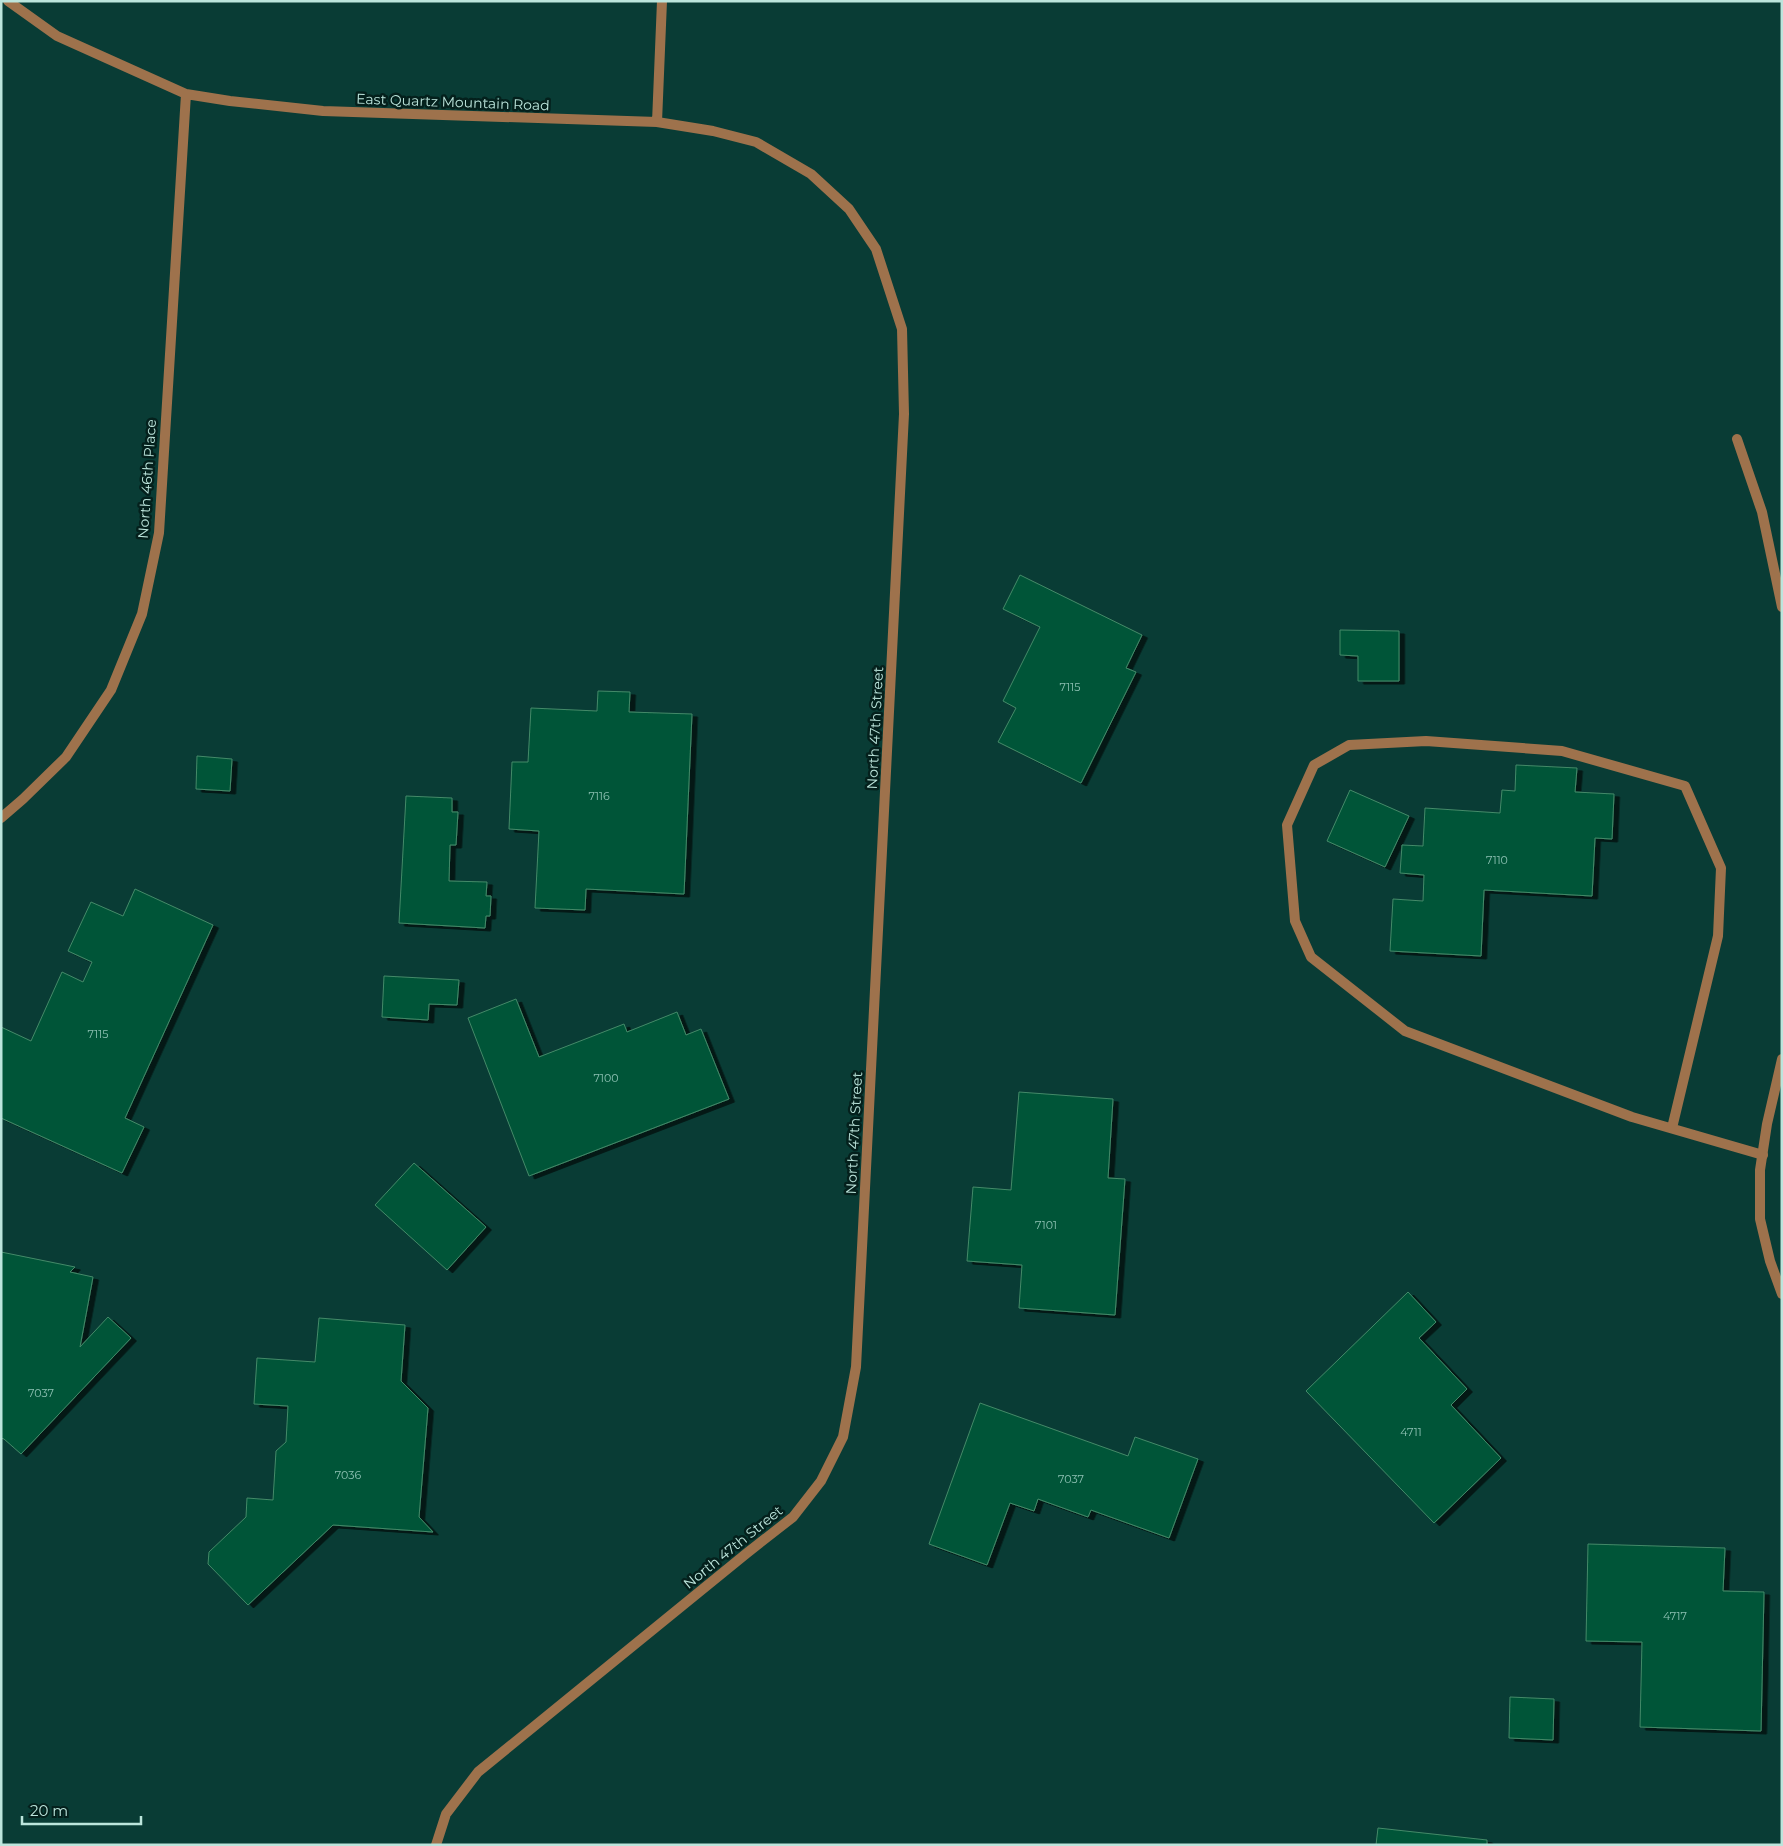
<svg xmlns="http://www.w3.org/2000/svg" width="1783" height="1846" font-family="Montserrat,sans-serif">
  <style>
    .building { fill: #005537; stroke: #448a69; filter: url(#shadow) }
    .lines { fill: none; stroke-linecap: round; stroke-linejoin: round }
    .lane { stroke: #9e724c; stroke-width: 10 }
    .street { stroke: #9e724c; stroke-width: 10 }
    .labels { text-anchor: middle; stroke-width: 5; stroke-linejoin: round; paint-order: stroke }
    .number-label { font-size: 11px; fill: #8dc1b3 }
    .street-label { font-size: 14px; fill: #bce5dc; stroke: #04201c }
  </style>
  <defs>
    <filter id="shadow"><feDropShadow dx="5.5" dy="3" stdDeviation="0" flood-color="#0009"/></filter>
  </defs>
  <rect width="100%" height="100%" fill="#093c35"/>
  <path class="building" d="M1020,575l122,60 -16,33 10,4 -55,111 -83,-41 18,-34 -13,-7 37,-74 -37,-18z
    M1340,630l59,1v50h-41v-25l-18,-1z
    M598,691l32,1 -1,20 63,2 -8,180 -98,-5 -1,21 -50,-2 4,-77 -30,-2 3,-67h16l3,-54 66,3z
    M197,756l35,3 -2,32 -34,-2z
    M1516,765l61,3 -2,24 39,2 -2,45 -17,-1 -3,58 -108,-6 -3,66 -91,-5 3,-52 30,2 1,-26 -24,-2 2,-28 21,1 2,-38 75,5 2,-23 13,1z
    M1350,790l59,26 -24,51 -58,-26z
    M406,796l46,2v14h6l-2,33h-6l-1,36 38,1 -1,14h5l-1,20h-4l-1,12 -86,-5z
    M135,889l78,36 -88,193 19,9 -22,46 -121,-55v-91l30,14 31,-69 21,10 9,-20 -24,-11 23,-49 32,14z
    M384,976l75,4 -2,25 -28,-1 -1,16 -46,-3z
    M516,999l23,58 85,-33 3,8 50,-20 9,23 15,-6 28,70 -200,77 -61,-158z
    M1019,1092l94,7 -5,79 17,1 -10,136 -96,-7 3,-43 -55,-4 6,-74 38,3z
    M414,1163l72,64 -39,43 -72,-65z
    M1,1252l74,15 -5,5 23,5 -13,70 28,-30 23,21 -110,116 -17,-15 -3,-1z
    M1408,1292l28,30 -17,16 48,51 -16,16 50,53 -67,65 -128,-132z
    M319,1318l86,7 -4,56 27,27 -9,109 14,15 -100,-7 -85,80 -40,-41 1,-12 37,-35 1,-19 26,2 3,-49 10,-9 2,-36 -34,-2 3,-46 58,4z
    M980,1403l148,53 7,-19 63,22 -29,79 -78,-28 -3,7 -50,-18 -4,12 -24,-8 -23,62 -58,-21z
    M1588,1544l137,4 -2,43 41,1 -3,139 -121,-4 2,-85 -56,-1z
    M1510,1697l44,2 -1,41 -44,-2z
    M1378,1828l109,12v5h-111z"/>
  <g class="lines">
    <path class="lane" d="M1672,1128l46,-192 3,-68 -36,-82 -123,-35 -136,-10 -77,4 -35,20 -27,60 8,96 16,36 94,74 227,86 131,38"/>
    <path class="street" d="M8,1l49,35 129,58 44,7 93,10 334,11 56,9 43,11 55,32 38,35 27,40 26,80 2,85 -48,953 -13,70 -22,44 -28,36 -46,36 -269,219 -32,42 -10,31
      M657,122l5,-121
      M1737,439l25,73 20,95
      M1,818l22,-19 43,-42 45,-67 31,-76 17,-81 27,-439
      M1782,1059l-15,65 -7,46v49l10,42 12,33"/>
  </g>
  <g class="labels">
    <g class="number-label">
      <text x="1070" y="691">7115</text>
      <text x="599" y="800">7116</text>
      <text x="1497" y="864">7110</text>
      <text x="98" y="1038">7115</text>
      <text x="606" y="1082">7100</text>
      <text x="1046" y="1229">7101</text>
      <text x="41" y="1397">7037</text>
      <text x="1411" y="1436">4711</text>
      <text x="348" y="1479">7036</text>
      <text x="1071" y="1483">7037</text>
      <text x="1675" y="1620">4717</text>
    </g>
    <g class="street-label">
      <text transform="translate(453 102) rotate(2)" y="5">East Quartz Mountain Road</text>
      <text transform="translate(147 479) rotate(-86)" y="5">North 46th Place</text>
      <text transform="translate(875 728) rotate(-87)" y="5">North 47th Street</text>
      <text transform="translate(854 1133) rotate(-87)" y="5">North 47th Street</text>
      <text transform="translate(733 1547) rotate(-39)" y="5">North 47th Street</text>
    </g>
  </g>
  <rect width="1783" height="1846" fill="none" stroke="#bce5dc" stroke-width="5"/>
  <path d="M22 1816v8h119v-8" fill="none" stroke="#bce5dc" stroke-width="2.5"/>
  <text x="30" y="1816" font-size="15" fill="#bce5dc" stroke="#04201c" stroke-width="4" paint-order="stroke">20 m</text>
</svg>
